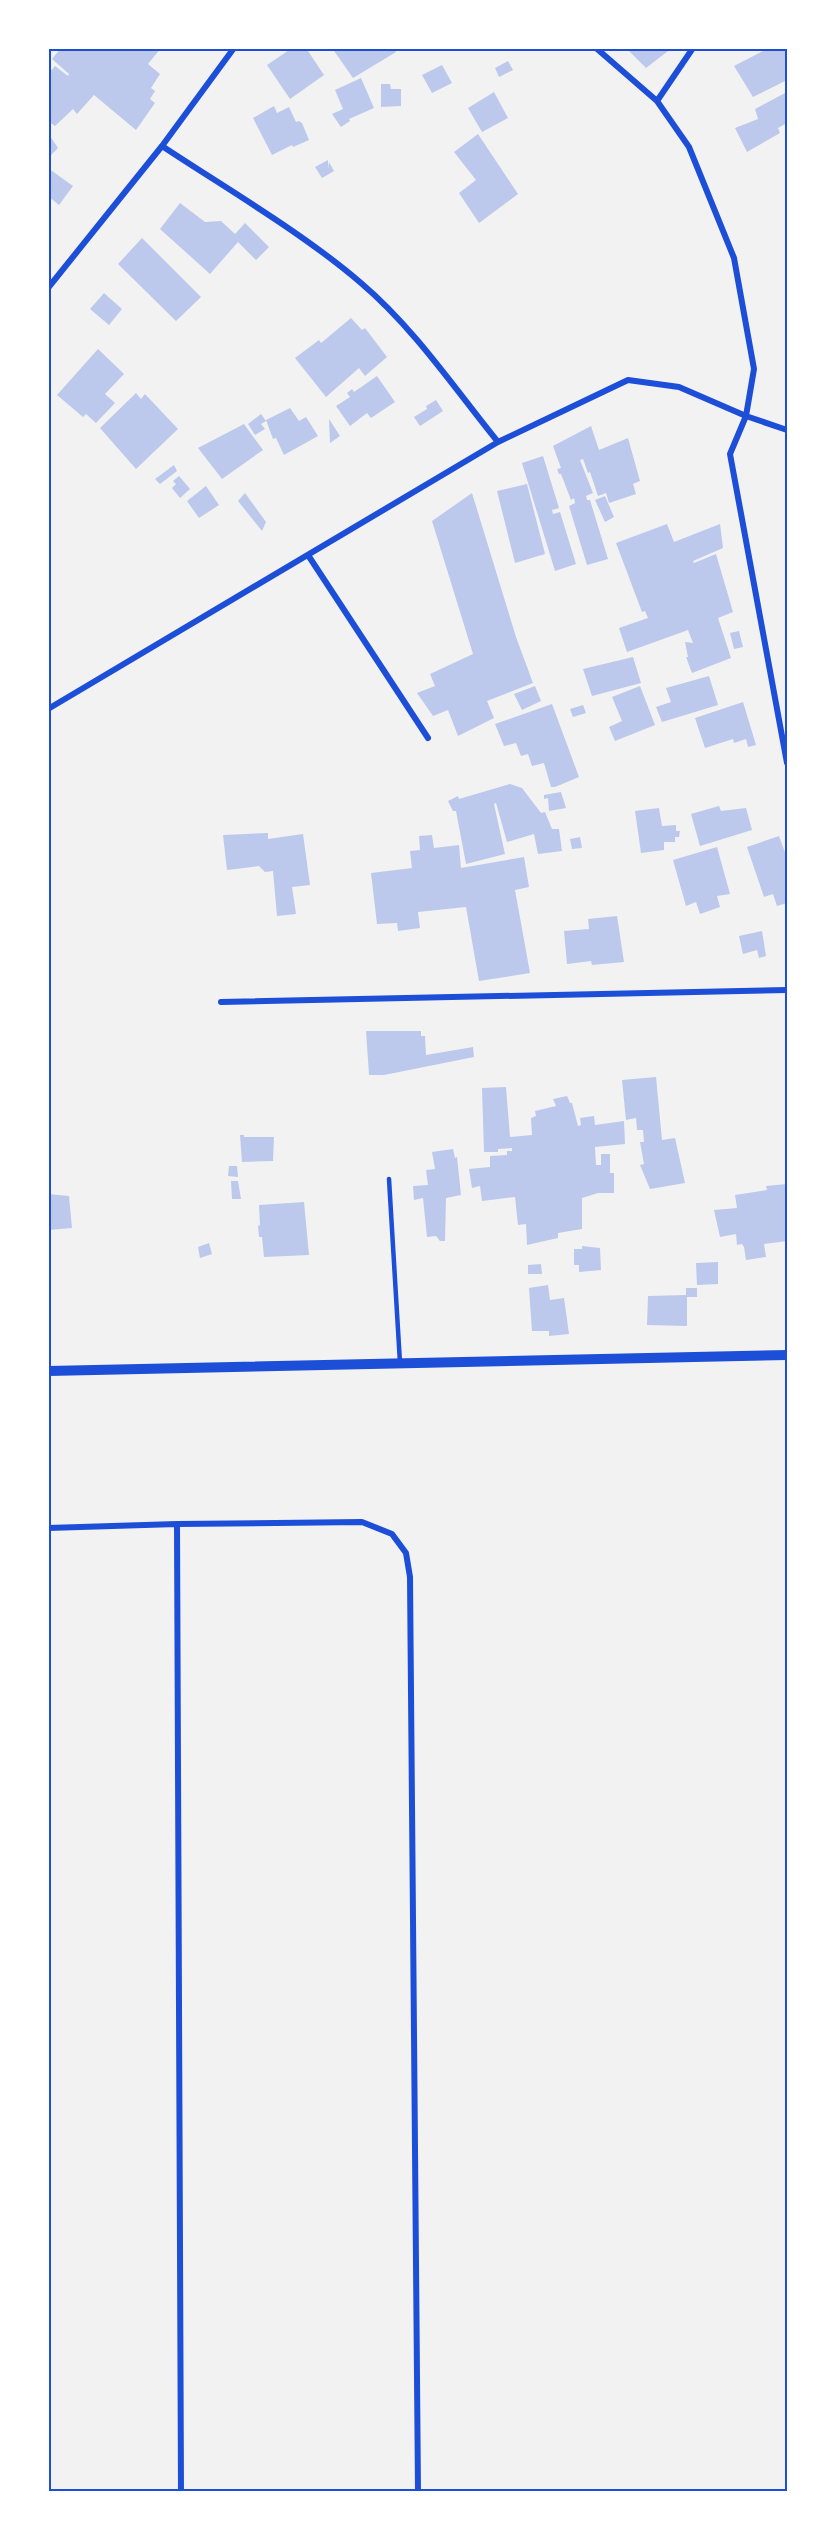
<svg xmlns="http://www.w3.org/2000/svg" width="835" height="2539" font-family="Bitter,serif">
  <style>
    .building { fill: #bdc9ec }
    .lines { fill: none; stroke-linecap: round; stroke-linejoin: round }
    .service { stroke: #1d4ed8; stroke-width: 4.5 }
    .minor { stroke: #1d4ed8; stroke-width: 6 }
    .tertiary { stroke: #1d4ed8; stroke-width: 10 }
    .neatline { fill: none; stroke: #1d4ed8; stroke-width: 2 }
  </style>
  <rect width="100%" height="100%" fill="#f2f2f2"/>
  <path class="building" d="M61,48h100l-13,16 12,10 -9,14 4,3 -5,8 5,4 -19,27 -42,-35 -17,19 -4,-5 -18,17 -7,-5v-47l7,-8 13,10 1,-2 -17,-15z
    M292,48h14l18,27 -34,24 -23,-34z
    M332,48h62l2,4 -43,26z
    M626,48h46l-26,20z
    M769,48h18v32l-34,17 -19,-31z
    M508,61l5,9 -14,7 -4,-9z
    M442,65l10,18 -20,10 -10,-18z
    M361,78l13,30 -25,11 1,2 -9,6 -9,-13 11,-5 -8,-19z
    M381,84h9l1,5h10v17l-20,1z
    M494,92l14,26 -26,14 -14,-24z
    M787,92v31l-9,5 2,5 -33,19 -12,-24 23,-9 -3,-10z
    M274,106l3,7 12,-6 7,15 3,-1 3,2 7,17 -16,7 -1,-2 -20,10 -19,-37z
    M48,133l10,15 -10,10z
    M478,134l40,60 -39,29 -20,-30 17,-13 -22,-28z
    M328,160v9l1,-7 5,9 -12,7 -7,-11z
    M48,168l25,18 -14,19 -11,-9z
    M180,203l25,19 16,-1 14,13 10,-11 24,24 -13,13 -18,-18 -28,32 -50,-45z
    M142,238l59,59 -25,24 -58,-57z
    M104,293l18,16 -13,16 -19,-16z
    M351,318l11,12 3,-2 22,29 -22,19 -6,-8 -33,29 -31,-39 24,-18 2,3z
    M98,349l26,25 -19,20 10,9 -19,20 -10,-9 -3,3 -26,-22z
    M377,376l18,26 -24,16 -4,-5 -17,13 -14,-20 14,-9 -3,-4 5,-4 2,3z
    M136,393l5,6 4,-5 33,35 -42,40 -36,-41z
    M436,400l7,11 -23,15 -6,-9 13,-8 -1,-3z
    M290,408l9,13 7,-4 12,19 -34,19 -8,-17 -3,1 -7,-19z
    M261,414l5,7 -5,3 4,5 -10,6 -7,-11z
    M329,419l11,17 -10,7z
    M244,424l19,26 -41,29 -24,-31z
    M591,426l8,24 29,-12 12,43 -7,3 3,10 -27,9 -3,-10 -8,3 -8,-24 -2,1 -5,-14 -3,1 13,33 -7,3 1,4h3l18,59 -21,6 -18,-59 6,-3 -1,-5 -3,2 -10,-26h-2l-2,-5 4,-1 -8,-22z
    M543,456l16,52 -7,2 1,4 7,-2 16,52 -21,7 -33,-108z
    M174,465l3,6 -17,13 -5,-5z
    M179,476l11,13 -10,9 -8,-10 4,-4 -3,-3z
    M527,484l18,70 -30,9 -18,-72z
    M206,486l13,19 -20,13 -12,-17z
    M245,493l21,29 -4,9 -24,-30z
    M472,493l44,144 17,46 -46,18 7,17 -36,18 -10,-26 -15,6 -16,-23 18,-7 -5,-12 43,-20 -41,-133z
    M605,496l9,21 -9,5 -10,-22z
    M667,524l7,18 46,-18 3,24 -30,13 1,2 22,-9 17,58 -15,6 13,40 -39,15 -6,-16h2l-3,-15 8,1 -5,-13 -61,22 -8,-24 29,-10 -3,-7 -3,1 -26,-69z
    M739,631l4,16 -9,2 -4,-16z
    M633,657l8,26 -49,13 -9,-27z
    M709,676l9,29 -56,17 -6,-15 15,-5 -5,-14z
    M535,686l6,15 -19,9 -8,-16z
    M640,686l15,39 -40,16 -6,-14 13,-6 -10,-24z
    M743,702l13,43 -8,2 -2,-8 -12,4 -1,-4 -28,9 -10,-30z
    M552,704l27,73 -24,10h-4l-7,-24 -12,3 -4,-12 -7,2 -5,-13 -12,3 -9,-22z
    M583,705l3,8 -13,4 -3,-8z
    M510,784l12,4 19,25 4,-1 7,17h7l3,22 -24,3 -4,-20 -27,8 -11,-39 -2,1 11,50 -39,10 -10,-53h-3l-5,-10 10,-5 1,3z
    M561,792l5,16 -17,3 -1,-13 -4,1v-4z
    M719,806l2,5 25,-3 6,22 -52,16 -9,-32z
    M659,808l3,18 14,-1v6h4l-1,6h-4v5h-11v8l-23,3 -6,-42z
    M268,833v6l35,-5 7,51 -18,2 4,27 -19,2 -4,-45 -8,1 -6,-6 -32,4 -4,-35z
    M432,835l2,13 25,-3 2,23 63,-11 5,30 -14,3 15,83 -51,8 -13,-74 -48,5 2,16 -22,3 -1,-8 -20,1 -6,-51 41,-5 -2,-17 10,-1 -1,-14z
    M779,836l8,22v45l-10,3 -4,-12 -9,3 -17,-50z
    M580,837l2,11 -10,1 -2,-10z
    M717,847l13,47 -13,2 3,11 -20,7 -4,-12 -10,4 -13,-46z
    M617,916l7,46 -32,3 -1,-4 -24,3 -3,-33 25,-2 -1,-10z
    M762,931l4,25 -7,2 -2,-8 -14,4 -4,-18z
    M366,1031h55v5h4l1,19 47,-8 1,10 -90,18h-15z
    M656,1077l6,63 13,-2 10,45 -35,6 -10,-24 4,-1 -4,-22h4l-1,-12h-6l-1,-12 -10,2 -4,-40z
    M506,1087l4,50 22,-2 -1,-17 5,-2 -1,-5 21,-5 -3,-7 14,-3 3,7h2l6,23 3,-1 -1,-7 14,-2 1,9 29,-4 1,23 -30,3 1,18h5v-11h9v19h4v20h-16l-16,5v31l-24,4v5l-31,7 -1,-21 -8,1 -3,-28 -33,4 -2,-15 -8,2 -3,-19 21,-2v-11l17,-1v-4h5v-3l-14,1v3h-14l-2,-64z
    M240,1135h4v2h30l-1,24 -31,1z
    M453,1149l2,9 2,-1 4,38 -15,3 -1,43h-5l-4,-5 -9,1 -4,-39 -9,2 -1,-14 15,-1 -2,-15 9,-1 -3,-17z
    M229,1166h8l1,11 -10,-1z
    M231,1181h7l3,18h-9z
    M787,1184v57l-23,3 2,13 -20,3 -2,-13 -2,-3 -5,1 -1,-11 -16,3 -6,-27 23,-2 -2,-13 32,-5 -1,-4z
    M48,1194l21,2 3,32 -24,2z
    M304,1202l5,53 -45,2 -2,-20h-3l-1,-11 2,-1 -1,-20z
    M209,1243l3,11 -12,4 -2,-11z
    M582,1246l18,2 1,22 -22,2v-7h-5v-16h8z
    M718,1262v22l-21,1 -1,-22z
    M541,1264l1,10h-14v-9z
    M548,1285l2,15 14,-2 5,36 -20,2v-5h-17l-3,-43z
    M686,1288h11v9h-10v29l-40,-1 1,-29 38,-1z"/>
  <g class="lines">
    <path class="service" d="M389,1179l11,184"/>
    <path class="minor" d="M596,48l61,53
      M693,48l-36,53 32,46 45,111 20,111 -8,47 -16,38 57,309
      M162,146c65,43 141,87 199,137 53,45 94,106 137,159
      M48,288l114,-142 72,-98
      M308,555l120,183
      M48,709l450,-267 130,-62 51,7 67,29 41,14
      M221,1002l566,-12
      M177,1524l4,967
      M48,1528l129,-4 185,-2 30,12 14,19 4,24 8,914"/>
    <path class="tertiary" d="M48,1371l739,-16"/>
  </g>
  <rect width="835" height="2539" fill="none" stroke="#ffffff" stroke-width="99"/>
  <rect x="50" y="50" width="736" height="2440" class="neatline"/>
</svg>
